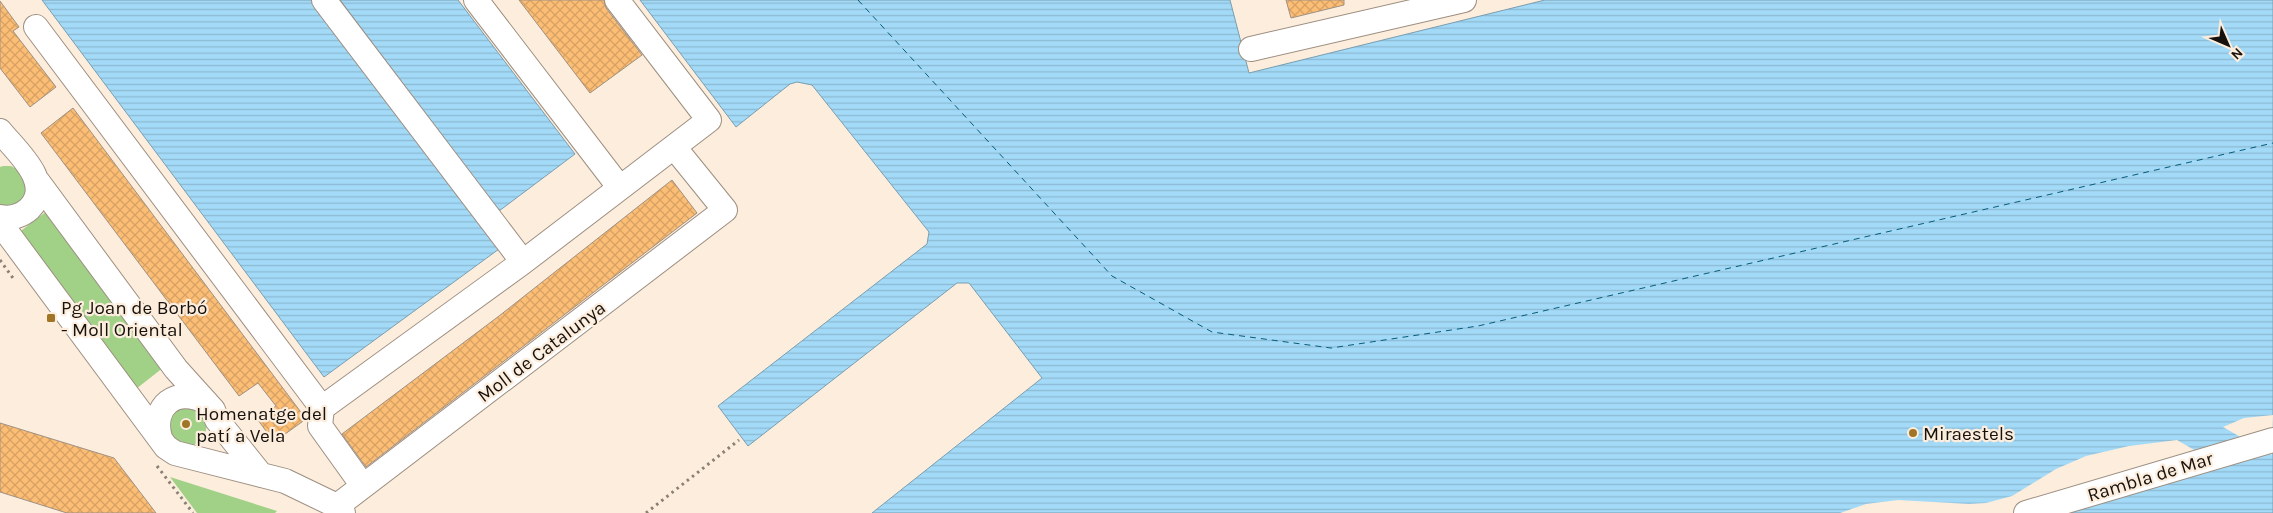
<svg xmlns="http://www.w3.org/2000/svg" width="2273" height="513" font-family="Karla,sans-serif">
  <style>
    .green { fill: #a1d087 }
    .water { fill: url(#water-rules); stroke: #799eb0 }
    .pier { fill: #fceddd }
    .lines { fill: none; stroke-linecap: round; stroke-linejoin: round }
    .ferry { stroke: #065b7a; stroke-width: 1; stroke-dasharray: 6 5; stroke-linecap: butt }
    .building { fill: url(#building-cross-hatch); stroke: #9f9183 }
    .minor-casing { stroke: #9d8f81; stroke-width: 26 }
    .path { stroke: #8a8076; stroke-width: 3; stroke-dasharray: 2.5 4; stroke-linecap: butt }
    .minor { stroke: #fff; stroke-width: 24 }
    .poi-dot { fill: #a07626; stroke: #fceddd; stroke-width: 2 }
    .labels { text-anchor: middle; stroke-width: 4.5; stroke-linejoin: round; paint-order: stroke }
    .poi-label { font-size: 19px; fill: #16110c; stroke: #fceddd; text-anchor: start }
    .street-label { font-size: 19px; fill: #16110c; stroke: #fceddd }
  </style>
  <defs>
    <pattern id="water-rules" width="6" height="5" patternUnits="userSpaceOnUse" patternTransform="scale(1.25)"><rect width="6" height="5" fill="#a3daf7"/><path d="M0 2.5h6" fill="none" stroke="#8cbad3"/></pattern>
    <pattern id="building-cross-hatch" width="8" height="8" patternUnits="userSpaceOnUse" patternTransform="scale(1.25)"><rect width="8" height="8" fill="#fcbd75"/><path d="M0 0l8 8M0 8l8-8" fill="none" stroke="#d7a164"/></pattern>
  </defs>
  <rect width="100%" height="100%" fill="#fceddd"/>
  <path class="green" d="M3,166h8l12,7 5,19 -11,14 -17,1v-40z
    M47,211l117,156 -28,22 -118,-156z
    M197,407l10,16 -2,13 -12,10 -14,-1 -14,-19 9,-18z
    M170,477l107,34 -2,2h-78z"/>
  <path class="water" d="M42,0h269l188,249 -175,128z
    M340,0h118l117,154 -76,57z
    M640,0h590l19,73 296,-73h728v513h-1401l170,-135 -73,-95h-12l-209,163 -30,-40 209,-162 2,-12 -117,-147 -15,-3 -7,2 -54,43z"/>
  <path class="pier" d="M2273,415l-1,40 -49,-28 21,-9z
    M2177,440l38,22 3,6 -154,45h-224l26,-9 32,-4 71,4 17,-1 26,-7 44,-27 30,-13 43,-10z"/>
  <g class="lines">
    <path class="ferry" d="M858,0l254,276 100,56 119,16 147,-22 795,-183"/>
  </g>
  <path class="building" d="M519,0h85l2,8 36,47 -52,38z
    M1286,0h58v5l-53,13z
    M0,1l19,26 -6,4 43,56 -26,20 -30,-39z
    M73,108l233,311 -32,23 -16,-22 18,-14 -18,-23 -19,13 -198,-263z
    M672,180l25,33 -331,254 -24,-33 157,-118z
    M0,423l114,35 42,55h-89l-67,-21z"/>
  <g class="lines">
    <g class="minor-casing">
      <path id="minor" d="M324,0l199,262
        M476,0l144,188
        M36,27l286,381 -2,18 43,60
        M1251,49l213,-49
        M0,131c16,20 55,52 29,78 -8,7 -19,10 -29,8
        M38,182l138,187 37,41 4,10 44,55
        M0,223l166,224 9,6 110,28 52,25 6,7
        M322,408l201,-146 186,-142 -92,-120
        M160,438c-9,-32 16,-52 46,-36
        M337,506l388,-296 -51,-63
        M2026,513l247,-73"/>
    </g>
    <path class="path" d="M0,260l13,18
      M157,466l36,47
      M646,513l93,-73"/>
    <use href="#minor" class="minor"/>
  </g>
  <g class="poi-dot">
    <rect x="46" y="313" width="10" height="10" rx="2.5"/>
    <circle cx="186" cy="424" r="5"/>
    <circle cx="1913" cy="433" r="5"/>
  </g>
  <g class="labels">
    <g class="poi-label">
      <text x="61" y="314">Pg Joan de Borbó<tspan x="61" dy="22">- Moll Oriental</tspan></text>
      <text x="196" y="420">Homenatge del<tspan x="196" dy="22">patí a Vela</tspan></text>
      <text x="1923" y="440">Miraestels</text>
    </g>
    <g class="street-label">
      <text transform="translate(541 351) rotate(-37)" y="7">Moll de Catalunya</text>
      <text transform="translate(2150 476) rotate(-17)" y="7">Rambla de Mar</text>
    </g>
  </g>
  <g transform="translate(2228 45) rotate(135)" stroke="#fceddd" stroke-width="4" paint-order="stroke">
  <path d="M0-4L9 19L0 12L-9 19Z" fill="#16110c"/>
  <text y="-8" font-size="14" font-weight="bold" text-anchor="middle" fill="#16110c">N</text>
  </g>
</svg>
